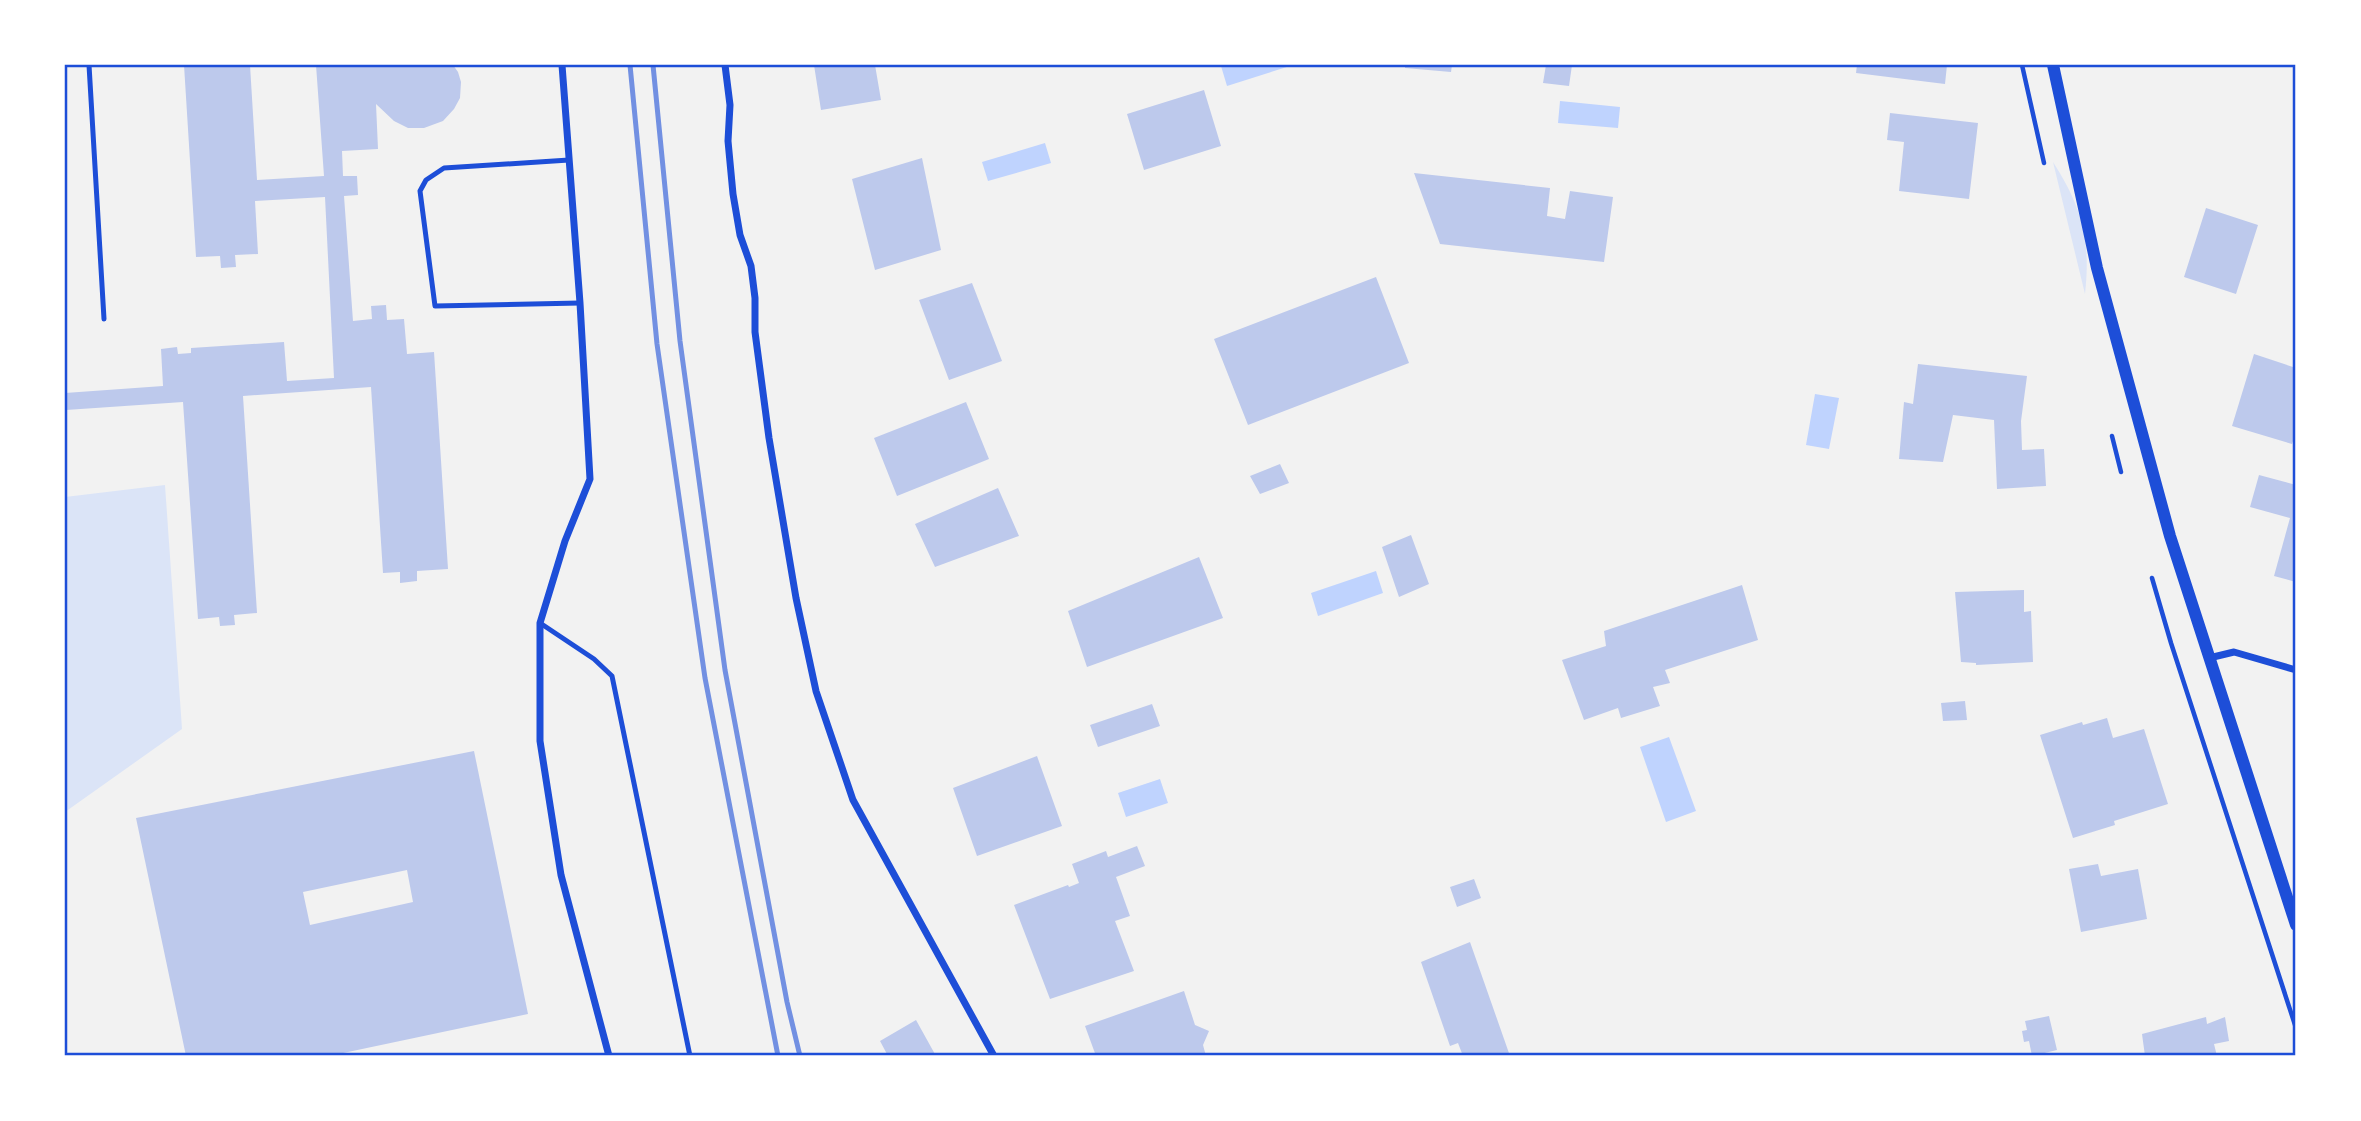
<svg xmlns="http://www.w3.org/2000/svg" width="2361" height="1121" font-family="'Public Sans',sans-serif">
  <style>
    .green { fill: #dbe4f7 }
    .water { fill: #bfd3fe }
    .building { fill: #bdc9ec; fill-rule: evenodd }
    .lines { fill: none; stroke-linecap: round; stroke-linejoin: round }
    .path { stroke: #1d4ed8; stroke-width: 4.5 }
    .service { stroke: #1d4ed8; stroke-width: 5 }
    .minor { stroke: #1d4ed8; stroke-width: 7 }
    .tertiary { stroke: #1d4ed8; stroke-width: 12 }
    .rail { stroke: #7290e2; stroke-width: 5 }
    .neatline { fill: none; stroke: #1d4ed8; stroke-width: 2.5 }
  </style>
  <rect width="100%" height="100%" fill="#f2f2f2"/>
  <path class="green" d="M2053,162c29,45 38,79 32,132z
    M165,485l17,244 -117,83v-315z"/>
  <path class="water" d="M1227,65h63v1l-63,20 -6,-20z
    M1560,101l60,6 -2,21 -60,-5z
    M1045,143l6,20 -63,18 -6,-19z
    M1815,394l24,4 -10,51 -23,-4z
    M1376,571l7,22 -65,23 -7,-23z
    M1669,737l27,74 -30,11 -26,-75z
    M1160,779l8,24 -42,14 -8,-24z"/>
  <path class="building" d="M184,65h66l7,115 67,-4 -8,-111h137l5,7 3,10 -1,16 -6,11 -11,12 -19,7h-16l-14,-7 -18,-17 2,45 -36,2 1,25h14l1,19 -14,1 9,125 19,-2 -1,-13 15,-1 1,15 17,-1 3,35 27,-2 14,217 -31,2v10l-17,2v-11l-17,1 -12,-186 -128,9 14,217 -23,2 1,10 -15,1 -1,-9 -21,2 -15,-217 -117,8 -1,-17 98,-7 -2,-37 16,-2 1,7 13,-1v-5l93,-6 3,39 47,-3 -9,-181 -70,4 3,53 -23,1 1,12 -15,1 -1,-12 -24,1z
    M814,65h61l6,35 -60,10z
    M1405,65h47l-1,7 -46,-4z
    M1546,65h26l-3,21 -26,-3z
    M1857,65h90l-2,19 -89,-11z
    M1204,90l17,56 -77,24 -17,-56z
    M1890,113l88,10 -9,76 -70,-8 5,-49 -17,-2z
    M922,158l19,92 -66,20 -23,-91z
    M1414,173l136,15 -3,28 18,3 5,-28 43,6 -9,65 -164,-18z
    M2206,208l52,17 -22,69 -52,-17z
    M1376,277l33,86 -161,62 -34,-86z
    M972,283l30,78 -53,19 -30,-80z
    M2254,354l42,14v64l-4,12 -60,-18z
    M1918,364l109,12 -6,45 1,29 22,-1 2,37 -49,3 -3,-69 -41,-5 -10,47 -44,-3 5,-57 9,2z
    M966,402l23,57 -92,37 -23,-58z
    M1280,464l9,19 -29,11 -10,-18z
    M2259,475l37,10v97l-22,-6 16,-58 -40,-11z
    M998,488l21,48 -84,31 -20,-43z
    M1411,535l18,49 -30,13 -17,-50z
    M1199,557l24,61 -136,49 -19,-56z
    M1742,585l16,55 -93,30 5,13 -17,4 7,19 -39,12 -3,-10 -34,12 -22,-60 44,-14 -2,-15z
    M2024,590v22l7,-1 2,51 -57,3v-2l-15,-1 -6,-70z
    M1965,701l2,19 -24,1 -2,-18z
    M1152,704l8,22 -62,21 -8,-22z
    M2107,718l6,20 31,-9 24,75 -54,17 1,4 -42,13 -33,-103 42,-13 1,3z
    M474,751l54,263 -199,42h-143l-50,-238zM407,870l6,32 -103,23 -7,-33z
    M1037,756l25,70 -85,30 -24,-68z
    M1137,846l8,20 -29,11 14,39 -15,5 19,50 -84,28 -36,-94 54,-20 1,2 10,-4 -7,-19 34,-13 2,6z
    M2098,864l3,12 37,-7 9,50 -66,13 -12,-63z
    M1474,879l7,19 -24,9 -7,-20z
    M1470,942l40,114h-47l-5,-13 -8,3 -29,-84z
    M1184,991l11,34 14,6 -6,14 3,11h-110l-11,-30z
    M2049,1016l8,34 -25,6 -3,-15 -5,1 -2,-11 5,-1 -2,-9z
    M2206,1017l1,7 18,-7 4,24 -15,3 3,12h-72l-3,-22z
    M916,1020l20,36h-48l-8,-15z"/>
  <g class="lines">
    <path class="path" d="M2022,65l22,98
      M2112,436l9,36
      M2152,578l19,65 125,385"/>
    <path class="service" d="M89,65l15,254
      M569,160l-125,8 -18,12 -6,11 15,115 145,-3
      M540,623l54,36 18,17 78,380"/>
    <path class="minor" d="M562,65l18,238 10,176 -25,62 -25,82v118l21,134 48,181
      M725,65l5,40 -2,36 5,53 7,41 11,31 4,32v34l14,106 27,160 20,93 37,109 141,256
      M2209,658l25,-6 62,18"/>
    <path class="tertiary" d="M2053,65l44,203 73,268 126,389"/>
    <path class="rail" d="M630,65l27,279 48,334 73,378
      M653,65l27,276 45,329 62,332 13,54"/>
  </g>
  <rect width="2361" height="1121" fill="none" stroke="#ffffff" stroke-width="133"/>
  <rect x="66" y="66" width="2228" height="988" class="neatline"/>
</svg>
